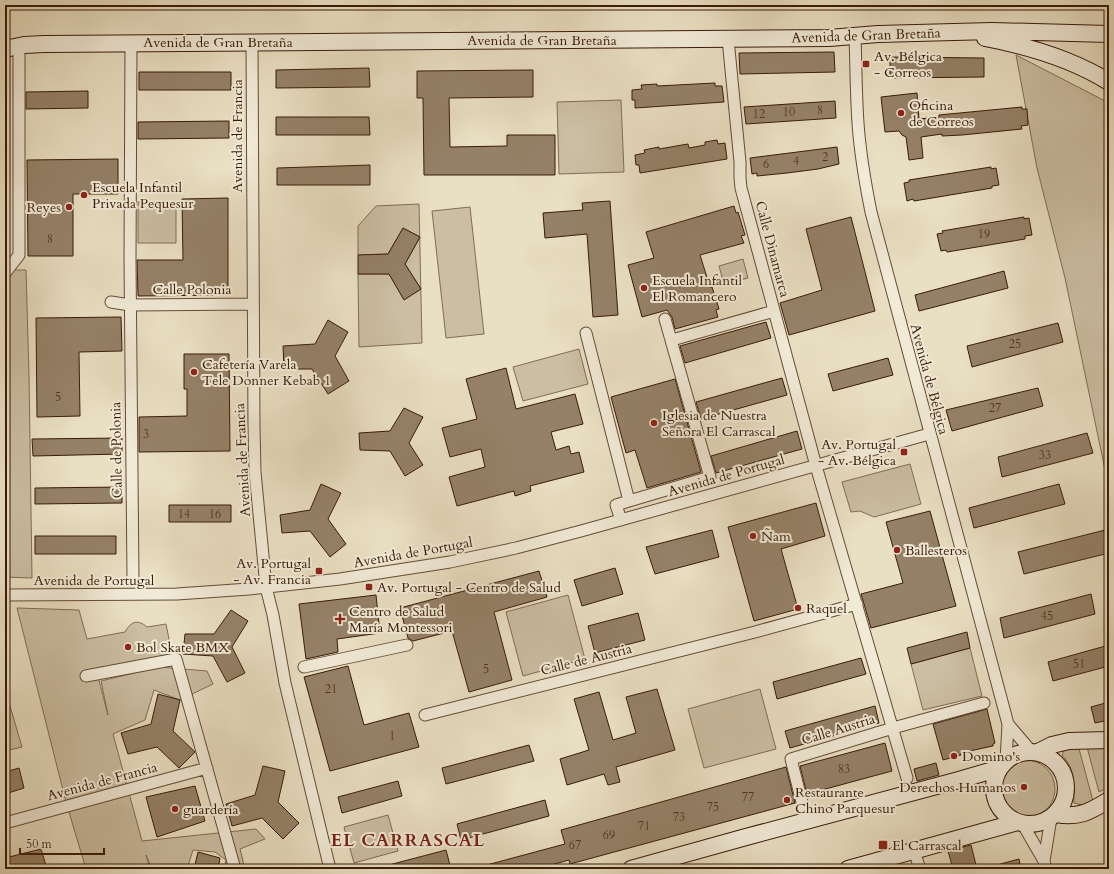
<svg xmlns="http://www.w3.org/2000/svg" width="1114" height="874" font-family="Cardo,serif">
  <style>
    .green { fill: #cbbea2; stroke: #826c54 }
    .building { fill: #958168; stroke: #391b07 }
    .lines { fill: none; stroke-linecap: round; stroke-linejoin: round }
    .street-casing { stroke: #654c36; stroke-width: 13 }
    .secondary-casing { stroke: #391b07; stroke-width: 18 }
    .street { stroke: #f1ead7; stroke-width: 11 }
    .secondary { stroke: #f1ead7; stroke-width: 16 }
    .poi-dot { fill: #8f2418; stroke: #f1ead7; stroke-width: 1.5 }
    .labels { text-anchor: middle; stroke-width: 4; stroke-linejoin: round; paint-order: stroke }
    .number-label { font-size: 12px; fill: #50341f }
    .street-label { font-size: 14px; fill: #391b07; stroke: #f1ead7 }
    .poi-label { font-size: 14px; fill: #391b07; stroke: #f1ead7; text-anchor: start }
    .district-label { font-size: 18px; font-weight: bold; letter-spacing: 1px; fill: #7a1f14; stroke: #f1ead7 }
  </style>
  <rect width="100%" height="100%" fill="#e9dfc2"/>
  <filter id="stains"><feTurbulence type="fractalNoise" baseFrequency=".005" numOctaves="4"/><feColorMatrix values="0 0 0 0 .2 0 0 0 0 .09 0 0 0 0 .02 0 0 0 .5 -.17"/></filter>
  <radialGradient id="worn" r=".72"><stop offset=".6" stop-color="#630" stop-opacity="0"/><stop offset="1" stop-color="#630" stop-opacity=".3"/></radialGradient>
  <path class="green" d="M1016,55l93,48v386l-44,-211 -28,-110z
    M621,100l3,72 -65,2 -2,-72z
    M138,202h38v41h-38z
    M419,204l3,139 -63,4 -1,-73h31l15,25 17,-10 -16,-25 15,-27 -17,-9 -15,26 -30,1v-29l18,-20z
    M470,207l14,127 -38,4 -14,-127z
    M743,259l5,19 -24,6 -5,-18z
    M5,264l10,6h11l3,106 3,202 -27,-1z
    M579,349l9,35 -65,17 -10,-34z
    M910,464l11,40 -47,13 -14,-6 -9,1 -9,-30z
    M568,595l17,64 -62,17 -17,-64z
    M17,608l62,2 8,29 38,-7c6,-11 13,-13 22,-5l19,-3 6,30 -76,15 12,46 -7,-34 58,-14 48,4 6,13 -33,16 -26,-10 -9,30 -32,14 29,107 114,-12 9,10 -25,10 5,20h-21l2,-9 -11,-8 -22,-2 -6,19h-35l-6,-14 4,14h-64l-20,-67z
    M970,648l12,48 -59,14 -12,-46z
    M5,689l17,58 -17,4z
    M760,689l16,60 -72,19 -16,-59z
    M1078,745l15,56 -11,4 -8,-2c-1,-20 3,-31 -12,-48l3,-7z
    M1087,747h22v40l-10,5z
    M997 789a29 29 0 1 1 58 0a29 29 0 1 1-58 0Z
    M388,815l10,36 -44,12 -10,-36z"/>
  <path class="building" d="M834,52l1,20 -95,2 -1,-21z
    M890,57l94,1v19l-94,1z
    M369,68l1,19 -94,1v-18z
    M533,70v27l-84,1 1,49 57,-1v-11h48v40h-131l-1,-77h-6v-27z
    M139,72h92v18h-92z
    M715,83v3h7l2,16 -89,6v-8h-3v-10l10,-1 -1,-4 16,-1v2z
    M88,91v17l-62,1v-17z
    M917,93l2,26 20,-2v-2l83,-8v2h5l1,16 -7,1 1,3 -60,6 -20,1v-2l-21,3 2,21 -14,2 -3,-23 -4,-2 -3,-4 -14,1 -4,-35z
    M835,101l1,17 -90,6 -2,-17z
    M276,117h93l1,18h-94z
    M229,121v17l-91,1v-17z
    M717,140l1,4 7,-1 2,16 -87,14 -1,-8h-3l-1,-10 10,-2 -1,-3 15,-3v2l29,-5 1,4 16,-3v-3z
    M837,147l2,17 -21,5 -31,4 -30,3v-3l-5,1 -2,-16z
    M118,159v35h-45v62h-45l-1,-96z
    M370,165v20h-93v-17z
    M991,167v2l5,-1 3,17 -7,1v2l-78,13 -1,-2 -6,2 -3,-18 5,-1v-2z
    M228,198v97l-90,1 -1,-36h46l-1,-61z
    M610,201l8,114 -25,2 -6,-83 -42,4 -2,-25 40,-3 -1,-7z
    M734,206l2,7 2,-1 7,23 -4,1 3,7 -44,12 10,32h2l7,22 -3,1 2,7 -43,12 -3,-12 -5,-7 -25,7 -14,-52 26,-7 -8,-26z
    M851,217l24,94 -86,24 -9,-32 42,-13 -16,-61z
    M1024,217v2l5,-1 3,17 -7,1v3l-78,13 -1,-2 -5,1 -4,-17 6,-1 -1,-2z
    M403,228l17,9 -15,27 16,25 -17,11 -15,-26h-31v-19l30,-1z
    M1004,271l4,17 -89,23 -4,-16z
    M121,317l1,34 -43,1 1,64 -43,1 -1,-99z
    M328,320l20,12 -13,24 14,25 -21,13 -16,-25h-28l-1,-23 32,-2z
    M766,322l5,16 -86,25 -5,-17z
    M1058,323l5,19 -91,25 -5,-21z
    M184,354h45l1,97 -91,1v-35l48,-1v-27h-3z
    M888,358l5,17 -60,16 -5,-17z
    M506,368l10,41 59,-15 8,30 -32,8 5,18 13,-4 2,8 8,-2 5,20 -54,14 1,5 -16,5 -1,-5 -57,15 -8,-29 36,-10 -4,-18 -31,8 -8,-29 35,-9 -11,-40z
    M782,378l5,17 -86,24 -5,-17z
    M675,379l26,93 -54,16 -12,-38 -9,3 -15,-56z
    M1038,388l5,18 -91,25 -6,-21z
    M404,408l19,9 -14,26 14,22 -18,11 -15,-25 -30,-1 -1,-17 31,-2z
    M797,431l5,18 -86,24 -5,-17z
    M1087,433l6,20 -91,24 -4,-20z
    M122,438v16l-89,2 -1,-17z
    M321,484l20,9 -13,26 18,25 -16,13 -20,-26 -28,2 -2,-18 30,-5z
    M1059,484l6,20 -91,24 -5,-20z
    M122,487v16l-87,1v-16z
    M816,503l9,33 -44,13 17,60 -44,12 -26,-94z
    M169,505h62v17h-62z
    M930,511l26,95 -85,22 -10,-34 42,-11 -17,-61z
    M1109,529v24l-85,21 -6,-22z
    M712,530l7,27 -64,17 -9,-27z
    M35,536h81v18h-81z
    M615,568l8,26 -41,12 -8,-26z
    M539,571l8,26 -53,15 18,68 -43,12 -17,-61 -39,10 -5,-3 -8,-30z
    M1091,594l4,20 -91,24 -4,-20z
    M376,595l4,38 -43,6 1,13 -32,7 -7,-55z
    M231,610l17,11 -16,26 13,26 -18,9 -14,-26 -30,-2 2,-20h29z
    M638,613l7,27 -50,13 -7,-27z
    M967,632l3,16 -59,16 -4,-16z
    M1109,645v21l-56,15 -5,-19z
    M861,658l5,16 -89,25 -4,-17z
    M348,666l16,59 45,-12 10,34 -89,24 -26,-94z
    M657,689l18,61 -59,17 4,15 -12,3 -4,-11 -37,11 -7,-26 29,-9 -15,-51 25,-7 14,48 23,-7 -10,-36z
    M158,694l22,6 -7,31 22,21 -16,16 -22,-21 -29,7 -7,-21 30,-9z
    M1109,702v18l-14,3 -4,-16z
    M875,706l4,17 -89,25 -5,-17z
    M987,709l8,34 -2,1v2l-33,7 1,2 -18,5 -10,-36z
    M885,743l7,28 -85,23 -7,-28z
    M529,745l5,16 -88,23 -4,-16z
    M936,763l3,12 -22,6 -3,-12z
    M263,766l22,5 -7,31 21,21 -16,16 -21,-21 -30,8 -6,-22 29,-9z
    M786,767l9,36 -225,61 -1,-4 -32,9h-54v-3l82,-22 -4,-14z
    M19,768l5,20 -19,6v-22z
    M398,781l4,15 -60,17 -4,-16z
    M195,786l10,35 -48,16 -11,-40z
    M545,800l4,16 -88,24 -4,-16z
    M971,845l6,24h-24l-5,-18z
    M41,849l6,20h-42v-11z
    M446,850l5,19h-65l-1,-3z
    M198,852l22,6 -2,11h-24z
    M1019,859l2,10h-28v-3z"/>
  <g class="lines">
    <g class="street-casing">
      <path id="street" d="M855,36c1,29 1,58 3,87 2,30 7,59 13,89l137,512 -2,37
        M728,39l12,123v16l1,10 75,278 91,312
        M252,42l2,385 1,45 11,115 7,28 12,68 45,186
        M131,43l-1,217 3,319
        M5,273l14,-18v-209
        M111,302l19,3 123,-1
        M586,333l43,168 -13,4 5,15
        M672,340l102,-29
        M629,501l81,-24 -45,-158
        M5,595l172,-1 72,-5 91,-10 110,-17 66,-14 65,-17 348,-97
        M304,667l103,-22
        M86,676l90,-17 59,210
        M425,715l330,-83 102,-28
        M1008,724l23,27
        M804,810l-13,-51 102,-31 91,-25
        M5,823l202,-55
        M1022,823l22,38 2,8
        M917,860l3,9
        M1044,861l7,-43"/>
    </g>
    <g class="secondary-casing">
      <path id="secondary" d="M985,38c43,8 87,21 124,44
        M5,49l19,-4 20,-1 785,-6 49,-4 114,-3 117,3
        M994 788a36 36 0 1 1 72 0a36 36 0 1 1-72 0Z
        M1038,752l14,-7 17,-4 40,-1
        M1056,814c24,4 33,-2 53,-14
        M631,869l115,-32 213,-57 41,-12
        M848,869l170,-47"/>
    </g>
    <use href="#street" class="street"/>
    <use href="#secondary" class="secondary"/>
  </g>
  <g class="poi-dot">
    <rect x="862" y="60" width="8" height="8" rx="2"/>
    <circle cx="901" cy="113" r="4"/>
    <circle cx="84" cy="195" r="4"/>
    <circle cx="69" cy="207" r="4"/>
    <circle cx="644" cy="288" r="4"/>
    <circle cx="194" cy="372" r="4"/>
    <circle cx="654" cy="423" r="4"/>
    <rect x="900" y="448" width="8" height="8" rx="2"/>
    <circle cx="753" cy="536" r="4"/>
    <circle cx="897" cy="550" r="4"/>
    <rect x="315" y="567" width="8" height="8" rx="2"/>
    <rect x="365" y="583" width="8" height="8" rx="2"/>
    <circle cx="798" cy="608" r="4"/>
    <path d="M338 613h4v4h4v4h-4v4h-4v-4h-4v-4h4z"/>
    <circle cx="128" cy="647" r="4"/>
    <circle cx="954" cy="756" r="4"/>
    <circle cx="1024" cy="787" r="4"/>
    <circle cx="787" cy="800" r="4"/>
    <circle cx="175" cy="809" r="4"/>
    <rect x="878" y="840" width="10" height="10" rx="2"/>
  </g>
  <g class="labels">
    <g class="number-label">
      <text x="820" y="114">8</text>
      <text x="789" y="116">10</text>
      <text x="759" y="118">12</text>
      <text x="825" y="161">2</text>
      <text x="796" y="165">4</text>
      <text x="766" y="168">6</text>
      <text x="984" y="238">19</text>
      <text x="50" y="243">8</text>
      <text x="1015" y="348">25</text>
      <text x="58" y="401">5</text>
      <text x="995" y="412">27</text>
      <text x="146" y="438">3</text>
      <text x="1045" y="459">33</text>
      <text x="184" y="518">14</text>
      <text x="215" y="518">16</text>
      <text x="1047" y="620">45</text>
      <text x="1079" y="668">51</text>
      <text x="486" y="673">5</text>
      <text x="331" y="693">21</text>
      <text x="392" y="740">1</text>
      <text x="844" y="773">83</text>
      <text x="748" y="801">77</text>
      <text x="713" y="811">75</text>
      <text x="679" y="821">73</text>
      <text x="644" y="830">71</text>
      <text x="609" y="839">69</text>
      <text x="575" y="849">67</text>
    </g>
    <g class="street-label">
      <text transform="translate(866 35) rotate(-2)" y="5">Avenida de Gran Bretaña</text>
      <text x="542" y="45">Avenida de Gran Bretaña</text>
      <text x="218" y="47">Avenida de Gran Bretaña</text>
      <text transform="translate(237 136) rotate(-90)" y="5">Avenida de Francia</text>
      <text transform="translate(773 249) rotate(75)" y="5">Calle Dinamarca</text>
      <text x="192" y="294">Calle Polonia</text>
      <text transform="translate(930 379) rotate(75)" y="5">Avenida de Bélgica</text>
      <text transform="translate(116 450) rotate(-91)" y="5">Calle de Polonia</text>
      <text transform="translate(242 460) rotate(-93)" y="5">Avenida de Francia</text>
      <text transform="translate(726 475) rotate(-16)" y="5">Avenida de Portugal</text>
      <text transform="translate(413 552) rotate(-10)" y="5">Avenida de Portugal</text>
      <text x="94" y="585">Avenida de Portugal</text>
      <text transform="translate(586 659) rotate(-14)" y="5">Calle de Austria</text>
      <text transform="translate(838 729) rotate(-17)" y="5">Calle Austria</text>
      <text transform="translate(102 781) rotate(-15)" y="5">Avenida de Francia</text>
    </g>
    <g class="poi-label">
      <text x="874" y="61">Av. Bélgica<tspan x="874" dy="16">- Correos</tspan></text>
      <text x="909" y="110">Oficina<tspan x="909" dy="16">de Correos</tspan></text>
      <text x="92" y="192">Escuela Infantil<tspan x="92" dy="16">Privada Pequesur</tspan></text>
      <text x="61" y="212" text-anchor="end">Reyes</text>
      <text x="652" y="285">Escuela Infantil<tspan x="652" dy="16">El Romancero</tspan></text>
      <text x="202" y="369">Cafetería Varela<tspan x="202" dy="16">Tele Donner Kebab 1</tspan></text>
      <text x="662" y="420">Iglesia de Nuestra<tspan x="662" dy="16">Señora El Carrascal</tspan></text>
      <text x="896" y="449" text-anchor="end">Av. Portugal<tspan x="896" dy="16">- Av. Bélgica</tspan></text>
      <text x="761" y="541">Ñam</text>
      <text x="905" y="555">Ballesteros</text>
      <text x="311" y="568" text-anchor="end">Av. Portugal<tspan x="311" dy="16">- Av. Francia</tspan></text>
      <text x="377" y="592">Av. Portugal - Centro de Salud</text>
      <text x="806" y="613">Raquel</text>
      <text x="349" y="616">Centro de Salud<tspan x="349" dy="16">María Montessori</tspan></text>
      <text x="136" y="652">Bol Skate BMX</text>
      <text x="962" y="761">Domino's</text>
      <text x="1016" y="792" text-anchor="end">Derechos Humanos</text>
      <text x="795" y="797">Restaurante<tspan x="795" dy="16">Chino Parquesur</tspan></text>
      <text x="183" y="814">guardería</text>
      <text x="892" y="850">El Carrascal</text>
    </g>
    <g class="district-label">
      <text x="408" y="846">EL CARRASCAL</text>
    </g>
  </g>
  <rect width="1114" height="874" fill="none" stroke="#e9dfc2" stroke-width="20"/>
  <rect x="6" y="6" width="1102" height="862" fill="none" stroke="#391b07" stroke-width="2"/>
  <rect x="10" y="10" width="1094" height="854" fill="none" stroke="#391b07"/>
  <path d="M20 848v6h84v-6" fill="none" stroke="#391b07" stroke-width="2"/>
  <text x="26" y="848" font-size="12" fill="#391b07" stroke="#f1ead7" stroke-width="3" paint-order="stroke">50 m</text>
  <rect width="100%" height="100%" filter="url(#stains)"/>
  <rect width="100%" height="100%" fill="url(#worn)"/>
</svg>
